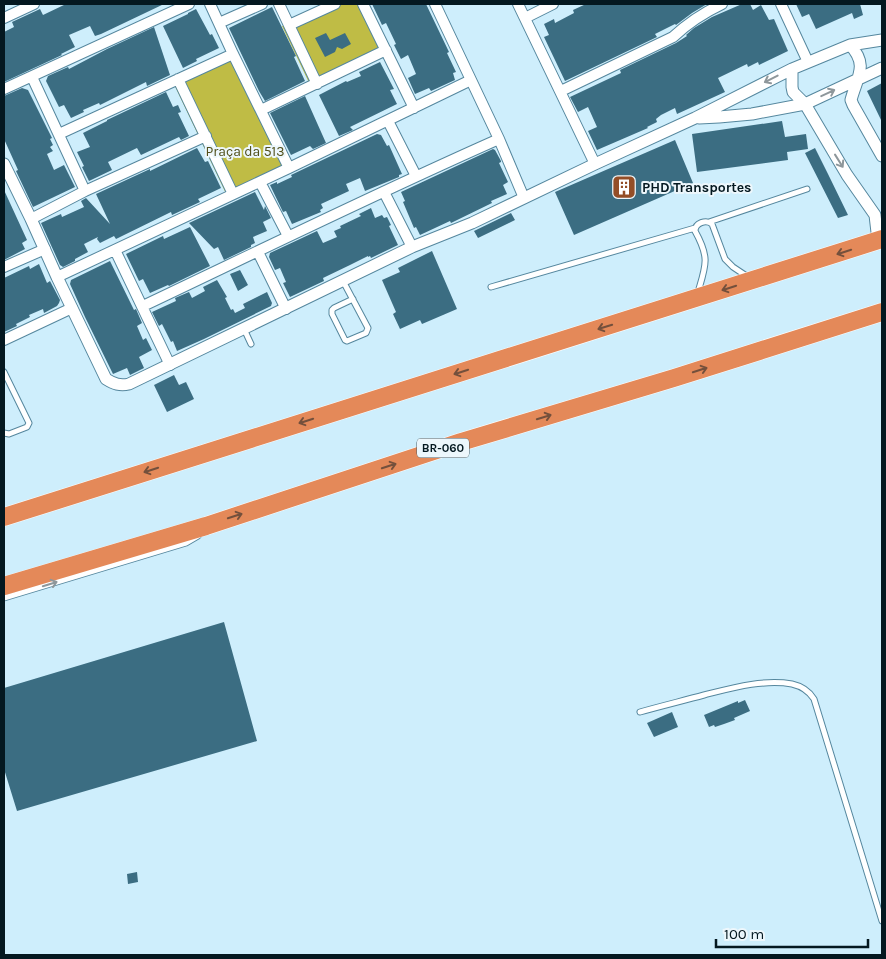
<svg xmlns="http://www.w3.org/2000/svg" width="886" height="959" font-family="Karla,sans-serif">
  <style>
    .green { fill: #bfbc45 }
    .building { fill: #3b6d82 }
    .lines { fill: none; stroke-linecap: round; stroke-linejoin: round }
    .service-casing { stroke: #55879e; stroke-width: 7 }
    .minor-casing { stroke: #55879e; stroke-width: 12 }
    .tertiary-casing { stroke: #55879e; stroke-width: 13 }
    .motorway-casing { stroke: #fff; stroke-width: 19 }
    .service { stroke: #fff; stroke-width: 5 }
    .minor { stroke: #fff; stroke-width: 10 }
    .tertiary { stroke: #fff; stroke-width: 11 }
    .motorway { stroke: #e48959; stroke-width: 18 }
    .oneway { stroke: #8e979b }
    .oneway2 { stroke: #74503c }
    .labels { text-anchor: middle; stroke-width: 4; stroke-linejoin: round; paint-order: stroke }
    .shield { fill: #edf7fc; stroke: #4a5b62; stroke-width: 1 }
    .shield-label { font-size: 12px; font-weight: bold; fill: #041820 }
    .park-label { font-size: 14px; fill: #51501b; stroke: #edf7fc }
    .poi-label { font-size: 14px; font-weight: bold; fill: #041820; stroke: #edf7fc; text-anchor: start }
  </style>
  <rect width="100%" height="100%" fill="#ceeefc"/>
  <path class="green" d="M333,4h34l23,49 -78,36 -30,-63z
    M234,49l60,122 -65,29 -58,-122z"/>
  <path class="building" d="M66,4h98l-63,30 -6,2 -5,-10 -21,9 6,12 -14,7 1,1 -58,27v-50l10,-5 -2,-5 28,-13 3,6z
    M372,4h54l23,48 -2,1 9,19 -3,1 2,7 -24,11 -2,-3 -14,6 -7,-16 8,-4 -8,-19 -7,4 -7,-14 2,-1 -10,-21 -4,2z
    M586,4h121l-15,9 -16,12 -1,-1 -20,10 2,3 -92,44 -21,-44 5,-2 -5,-11 10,-5 1,4 19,-10 -1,-3z
    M742,4h8l3,6 8,-5 8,15 5,-1 14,32 -29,14 -1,-3 -10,5 -1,-3 -29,14 7,14 -48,22 -2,-6 -14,7 -5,4 1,3 -10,5 1,1 -51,22 -9,-19 9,-4 -9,-20 -10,5 -8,-15 51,-24 -1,-3 56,-27 11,-7 -1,-1 8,-7 18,-11z
    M796,4h64l3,11 -9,4 -2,-6 -36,16 -7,-15 -7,3z
    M272,7l24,49 -2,1 11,24 -40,20 -6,-10 -30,-63z
    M196,9l14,26 2,-1 7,14 -23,11 1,2 -14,7 -20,-42 25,-12v-1z
    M154,27l16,48 -23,11 -1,-4 -46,23 -1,-2 -16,7 1,2 -13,6 -7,-13 -5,2 -13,-26 2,-5 20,-9 1,2 38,-20z
    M326,33l4,7 15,-7 6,11 -9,5 -5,-2 -2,5 -10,5 -10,-19z
    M380,62l14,27 -4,1 7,14 -47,23 3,3 -14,6 -20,-41 27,-14 1,1 14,-6 -2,-4z
    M882,83v39l-15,-31z
    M22,88l6,2 24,48 -2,1 3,6 -3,2 3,4 -6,3 7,16 10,-5 11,22 -42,20 -17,-36 2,-1 -14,-31v-43z
    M166,92l7,15 5,-2 3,7 -3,1 11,23 -8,4 -2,-3 -38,18 -4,-7 -29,14 4,8 -23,11 -7,-14 2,-1 -7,-14 13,-5 -7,-14 24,-12v-1z
    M305,96l21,47 -13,6 -3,-3 -19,9 -21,-42z
    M782,121l3,16 21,-3 2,15 -21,3 1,8 -91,12 -5,-38z
    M377,134l4,1 6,11 2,-1 13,29 -3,1v2l-34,14 -5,-13 -14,6 3,7 -28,13 2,4 -3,2 1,2 -29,12 -6,-13 -3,1 -13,-27 7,-3v2l15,-7 -1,-2z
    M675,140l18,43 -119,52 -19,-43z
    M197,148l8,14 3,-1 13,27 -23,11 2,3 -28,13 -1,-3 -55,27 -2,-3 -14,7 -3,-4 1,-2 -14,7 4,8 -13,7v2l-12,6 -3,-2 -19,-42 20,-9 1,3 22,-10 -3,-6 5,-3 24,26 -14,-30 54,-25v2z
    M815,148l13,26 20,41 -10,3 -33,-65z
    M493,149l2,1 6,11v1l-2,1 9,19 -5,3 4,9 -16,7 1,2 -41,20 -1,-2 -30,14 -4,-8 -2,1 -11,-26 2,-1 -4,-9z
    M4,190l23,50 -5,3 3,6 -21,11z
    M255,192l9,18 1,-4 6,12 -8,4 4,9 -14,6 2,6 -4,2v2l-27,13 -6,-13 -4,2 -25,-26z
    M371,208l4,10 7,-3 2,3 3,-1 4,8 -2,1 9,19 -27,13 -1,-2 -2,1v-1l-18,9 -27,13 1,3 -34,16 -7,-14 3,-1 -6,-14 -5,2 -6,-13 1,-4 47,-22 6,12 14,-6 -3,-6 7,-3 -1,-2 21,-10 -2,-2z
    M511,213l4,7 -37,18 -4,-7z
    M190,227l20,39 -41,20 -1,-1 -18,8 -7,-14 -4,2 -13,-27 37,-18 1,3z
    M432,251l25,58 -35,15 -2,-4 -20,9 -7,-15 3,-2 -14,-32 18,-8 -2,-4z
    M110,261l24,49 2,-1 6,14 -5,3 6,14 3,-2 6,12 -13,7 5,11 -14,7 -3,-7 -14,6 -28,-57 -15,-33 1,-4z
    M39,264l8,19 3,-2 10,19 -1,3 -2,3 -13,7 -1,-4 -14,6 1,2 -14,7 1,2 -13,6v-54l25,-12 1,3z
    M240,270l8,15 -10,6 -8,-17z
    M217,280l10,17 -2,1 6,12 2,-1 2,4 10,-5 -2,-4 24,-12 5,11 -1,3 -67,33 -27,12 -4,-10 -2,1 -9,-18 -3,2 -7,-14 24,-11 -1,-3 14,-6 3,6 13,-7 -2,-4z
    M174,375l5,10 7,-3 8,17 -27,13 -13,-27z
    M224,622l33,119 -240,70 -13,-42v-81z
    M745,700l5,11 -16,7 1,2 -11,4 -9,3 -1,-2 -5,2 -5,-12 34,-14v2z
    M672,712l6,15 -24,10 -7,-14z
    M137,872l1,10 -10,2 -1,-10z"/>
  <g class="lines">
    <g class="service-casing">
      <path id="service" d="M709,222l98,-33
        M343,281l25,47 -2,5 -19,8 -2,-1 -13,-26v-4l2,-2 19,-9
        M491,287l204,-59
        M698,292c8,-27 12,-34 -3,-61 0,-8 11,-12 17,-7l13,35 8,8 15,10
        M244,329l7,15
        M4,372l25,51 -2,4 -18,7 -5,-1
        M4,598l182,-55 12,-7
        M640,712c21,-6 42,-11 64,-17 28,-7 59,-16 88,-11 9,2 17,7 22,15l68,222"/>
    </g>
    <g class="minor-casing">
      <path id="minor" d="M210,4l23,50 56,114
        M279,4l38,80
        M363,4l51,104
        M435,4l64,135 25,59
        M518,4l77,160
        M781,4l27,58
        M4,18l30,-14
        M525,18l28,-14
        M219,23l43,-19
        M289,25l46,-21
        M32,77l53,114
        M178,79l55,115
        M4,89l185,-85
        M561,91l112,-54c15,-14 30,-24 49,-33
        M261,110l125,-60
        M388,121l28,55
        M59,134l174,-80
        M260,182l28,54
        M384,192l28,55
        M31,219l54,-28 121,-55
        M115,250l55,115
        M258,252l28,57
        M4,267l41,-18
        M57,277l232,-109 182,-88
        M143,306c118,-56 236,-114 356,-167
        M4,340l68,-32"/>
    </g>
    <g class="tertiary-casing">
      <path id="tertiary" d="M850,45c19,20 7,32 1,55l2,5 29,51
        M792,69v18l1,5 12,12 42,71 28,40 3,26
        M699,118l20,-1 33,-3 53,-10 77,-36
        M4,164l27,55 26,58 49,102c8,5 14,7 23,5l283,-137 60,-24 123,-59 100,-46 97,-49 58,-24 32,-5"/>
    </g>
    <g class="motorway-casing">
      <path id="motorway" d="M4,517l878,-278
        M4,586l202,-60 255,-84 213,-64 208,-66"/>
    </g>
    <use href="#service" class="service"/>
    <use href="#minor" class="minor"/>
    <use href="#tertiary" class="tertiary"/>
    <use href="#motorway" class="motorway"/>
  </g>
  <defs><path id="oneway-shaft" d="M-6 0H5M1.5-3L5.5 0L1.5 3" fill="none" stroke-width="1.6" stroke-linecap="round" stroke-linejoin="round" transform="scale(1.25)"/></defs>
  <g class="oneway">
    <use href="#oneway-shaft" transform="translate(771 79) rotate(153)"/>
    <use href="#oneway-shaft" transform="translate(828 93) rotate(-25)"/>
    <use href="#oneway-shaft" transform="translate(839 161) rotate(58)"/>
    <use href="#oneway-shaft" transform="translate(50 584) rotate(-17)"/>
  </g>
  <g class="oneway2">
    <use href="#oneway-shaft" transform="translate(844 252) rotate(162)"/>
    <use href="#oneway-shaft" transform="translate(729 288) rotate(162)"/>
    <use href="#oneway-shaft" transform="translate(605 327) rotate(163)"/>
    <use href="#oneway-shaft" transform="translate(700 370) rotate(-18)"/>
    <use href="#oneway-shaft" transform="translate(461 372) rotate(162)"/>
    <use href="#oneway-shaft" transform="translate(544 417) rotate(-17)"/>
    <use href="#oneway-shaft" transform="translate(306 421) rotate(162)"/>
    <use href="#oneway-shaft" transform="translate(389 466) rotate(-18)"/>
    <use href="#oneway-shaft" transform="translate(151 470) rotate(162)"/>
    <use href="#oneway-shaft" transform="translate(235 516) rotate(-18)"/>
  </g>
  <defs>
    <g id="building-square" transform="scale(1.25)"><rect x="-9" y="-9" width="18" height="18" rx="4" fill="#944e27" stroke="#edf7fc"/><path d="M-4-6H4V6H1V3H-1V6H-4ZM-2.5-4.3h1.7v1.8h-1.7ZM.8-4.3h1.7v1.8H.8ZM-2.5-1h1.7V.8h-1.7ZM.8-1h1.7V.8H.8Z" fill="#fff"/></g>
  </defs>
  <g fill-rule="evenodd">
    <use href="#building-square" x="624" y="187"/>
  </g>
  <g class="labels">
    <rect class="shield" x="417" y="438.5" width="52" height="19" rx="4"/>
    <g class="shield-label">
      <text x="443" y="452">BR-060</text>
    </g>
    <g class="park-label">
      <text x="245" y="156">Praça da 513</text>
    </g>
    <g class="poi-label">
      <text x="642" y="192">PHD Transportes</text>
    </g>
  </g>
  <rect width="886" height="959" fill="none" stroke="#041820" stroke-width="10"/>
  <path d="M716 939v8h152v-8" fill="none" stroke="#041820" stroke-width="2.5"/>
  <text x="724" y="939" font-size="15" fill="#041820" stroke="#edf7fc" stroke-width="4" paint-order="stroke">100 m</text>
</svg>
